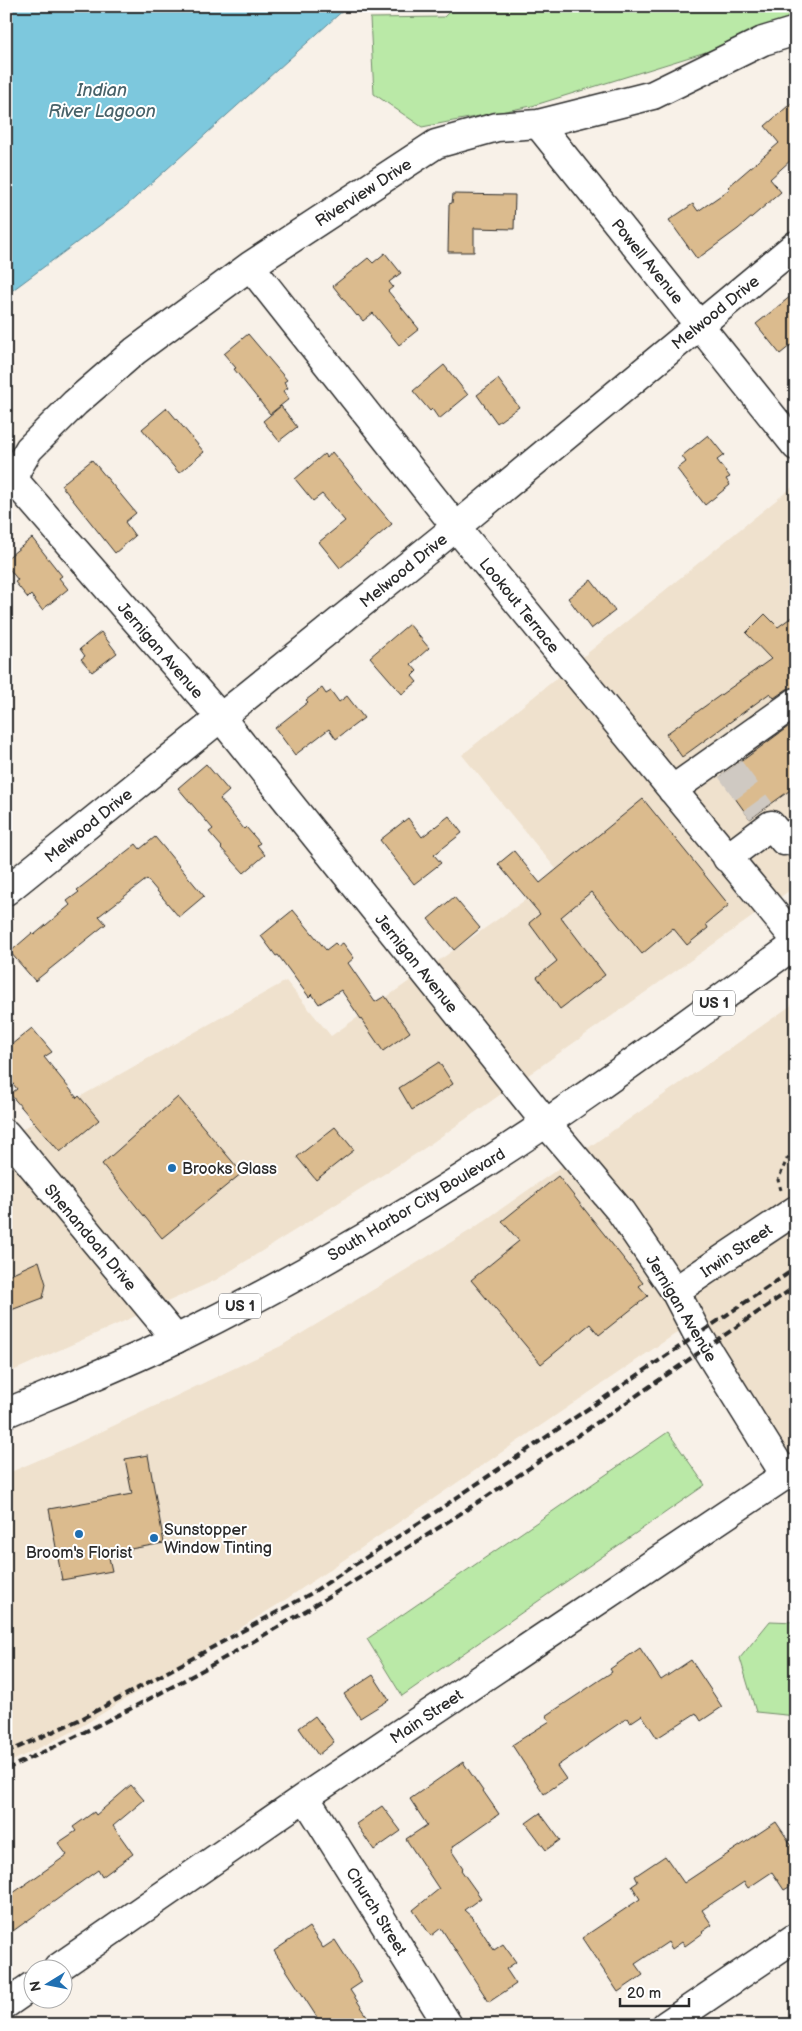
<svg xmlns="http://www.w3.org/2000/svg" width="802" height="2031" font-family="'Balsamiq Sans',sans-serif">
  <style>
    .built { fill: #efe1cd }
    .green { fill: #bae9a7; stroke: #728a69 }
    .water { fill: #7dc8dd; stroke: #5c8996 }
    .building { fill: #dbbb8e; stroke: #2b2b2b }
    .lines { fill: none; stroke-linecap: round; stroke-linejoin: round }
    .minor-tunnel { stroke: #cfc9c2; stroke-width: 28; stroke-dasharray: 28 14; stroke-linecap: butt }
    .minor-casing { stroke: #2b2b2b; stroke-width: 31 }
    .major-casing { stroke: #2b2b2b; stroke-width: 31 }
    .path { stroke: #2b2b2b; stroke-width: 3; stroke-dasharray: 4 4; stroke-linecap: butt }
    .minor { stroke: #fff; stroke-width: 28 }
    .major { stroke: #fff; stroke-width: 28 }
    .rail { stroke: #2b2b2b; stroke-width: 4; stroke-dasharray: 8 4; stroke-linecap: butt }
    .poi-dot { fill: #1f6fb2; stroke: #fff; stroke-width: 2 }
    .labels { text-anchor: middle; stroke-width: 4; stroke-linejoin: round; paint-order: stroke }
    .shield { fill: #fff; stroke: #6b6b6b; stroke-width: 1 }
    .shield-label { font-size: 15px; font-weight: bold; fill: #2b2b2b }
    .street-label { font-size: 16px; fill: #2b2b2b; stroke: #fff }
    .poi-label { font-size: 16px; fill: #2b2b2b; stroke: #fff; text-anchor: start }
    .water-label { font-size: 18px; font-style: italic; fill: #486269; stroke: #fff }
  </style>
  <rect width="100%" height="100%" fill="#f8f1e8"/>
  <filter id="ink" filterUnits="userSpaceOnUse"><feTurbulence type="fractalNoise" baseFrequency=".02" numOctaves="2"/><feDisplacementMap in="SourceGraphic" scale="10" xChannelSelector="R" yChannelSelector="G"/><feConvolveMatrix kernelMatrix="1 2 1 2 8 2 1 2 1" color-interpolation-filters="sRGB"/></filter>
  <g filter="url(#ink)">
    <path class="built" d="M796,484v402l-377,266 -203,128 -210,94v-232l4,-6 276,-155 45,55 230,-161 -99,-120z
      M796,1002v459l-112,-133 -402,274 -208,129 -68,33v-290l63,-27 212,-101 190,-116z"/>
    <path class="green" d="M455,6h341v18l-264,82 -110,21 -48,-33 -4,-76 74,-1z
      M668,1432l37,53 -303,211 -35,-57z
      M770,1621l26,1v94l-40,-4 -16,-54z"/>
    <path class="water" d="M6,6h342l-222,200 -120,89z"/>
    <path class="building" d="M796,99v64l-4,-4 -22,20 11,13 -43,37 -41,30 -28,-39 24,-16 5,7 32,-22 -2,-2 51,-44 -14,-17z
      M453,194l62,1 -1,34 -40,-1v24h-26l1,-48 3,-1z
      M385,253l16,20 -12,9 4,5 -5,4 31,38 -20,16 -26,-32 -10,8 -5,-6 -1,1 -24,-30 35,-28 5,5z
      M796,292v49l-16,13 -24,-30z
      M248,334l39,46 -3,2 4,6 -5,3 6,8 -19,15 -36,-45 2,-1 -12,-14z
      M444,365l24,30 -29,24 -7,-10 -2,2 -17,-20z
      M498,379l21,28 -22,16 -20,-28z
      M281,406l16,21 -18,14 -16,-20z
      M167,408l37,44 -25,21 -37,-44z
      M708,435l16,20 -7,5 13,17 -4,2 4,6 -25,20 -28,-36 9,-7 -4,-6z
      M332,452l60,72 -52,44 -21,-26 26,-21 -23,-27 -9,7 -18,-22 29,-25 3,4z
      M92,460l44,53 -11,9 10,14 -20,17 -54,-68z
      M32,538l30,38 -3,2 9,11 -26,21 -11,-15 -3,3 -13,-16 3,-2 -12,-15v-6z
      M591,580l24,31 -24,18 -23,-31z
      M765,614l13,13 18,-13v73l-9,2 -13,9 -4,-5 -88,64 -16,-23 105,-75 -25,-26z
      M409,624l20,24 -18,16 6,7 -5,5 5,6 -15,12 -32,-37z
      M101,632l16,21 -25,19 -11,-13 4,-3 -5,-7z
      M322,688l4,6 5,-3 8,11 8,-6 17,22 -28,21 -7,-10 -34,26 -20,-27 33,-26 -2,-2z
      M796,721v65l-46,33 -30,-42z
      M206,764l23,27 -9,8 24,30 2,-2 14,16 -3,2 8,10 -21,18 -23,-25 1,-1 -13,-15 4,-3 -35,-41z
      M643,799l86,106 -23,19 2,4 -21,17 -14,-17 -31,26 -51,-62 -30,25 44,58 -45,34 -23,-32 20,-16 -28,-38 11,-9 -42,-50 16,-13 26,32z
      M449,816l13,17 -28,22 7,8 -27,21 -34,-44 28,-22 14,19z
      M155,837l49,59 -25,21 -32,-38 -48,37 7,8 -71,57 -25,-29 22,-19 2,2 36,-30 -3,-4 12,-9 -2,-2 59,-46 4,5z
      M454,897l26,31 -26,22 -26,-31z
      M293,910l33,40 9,-7 3,3 5,-3 11,15 -6,5 27,39 10,-6 25,36 -27,19 -42,-61 -22,14 -7,-10 -3,3 -31,-42 -2,1 -15,-20z
      M32,1028l20,24 -8,5 33,41 2,-2 20,24 -39,32 -50,-58 7,-5 -11,-14v-26z
      M439,1062l14,22 -41,26 -13,-22z
      M178,1097l64,76 -80,65 -60,-74z
      M335,1127l19,23 -38,30 -19,-23z
      M558,1176l85,107 -4,3 9,10 -49,39 -9,-11 -49,40 -70,-84 48,-39 -17,-20z
      M39,1261l7,23 -3,14 -37,14v-36z
      M148,1455l16,88 -56,10 4,18 -50,9 -13,-71 83,-15 -7,-35z
      M640,1648l21,32 30,-20 31,47 -21,14 -5,-8 -39,25 -15,-23 -12,8 -3,-5 -70,48 9,13 -22,15 -32,-49 38,-24 -4,-5 66,-44 -2,-3z
      M373,1675l16,25 -29,18 -16,-24z
      M315,1716l19,26 -16,13 -19,-27z
      M463,1762l36,52 -47,33 1,2 -2,1 12,18 -2,2 20,28 -17,12 9,8 21,32 9,-6 13,18 -10,7 10,15 -27,18 -48,-74 -10,8 -18,-26 26,-21 -33,-50 21,-14 -17,-26z
      M131,1785l13,15 -31,26 20,28 -31,23 -4,-7 -92,66v-38l61,-43 -9,-12 18,-12 -3,-4 21,-15 2,3z
      M382,1806l19,25 -27,19 -18,-26z
      M540,1813l20,27 -14,10 -20,-27z
      M776,1822l20,30v31l-12,7 -12,-18 -24,16 -4,-6 -42,28 10,15 -10,7 1,1 -18,13 -3,-4 -10,7 -4,-7 -33,22 8,11 -25,17 -36,-54 58,-39 -8,-13 6,-4 -3,-6 30,-20 19,27z
      M309,1927l14,21 12,-8 27,42 -12,8 23,35h-51l-48,-74z"/>
    <g class="lines">
      <path class="minor-tunnel" d="M730,769l31,42"/>
      <g class="minor-casing">
        <path id="minor" d="M538,124l258,322
          M250,266l206,261 340,413
          M13,479l208,239 325,405 75,89 54,79 23,44 87,140
          M6,488l23,-39 46,-46 60,-52 115,-85 186,-122 61,-17 41,-3 115,-29 110,-54 33,-10
          M672,790l124,-88
          M727,858l44,-33 13,16 12,-9
          M6,891l450,-364 340,-282
          M6,1134l170,205
          M675,1291l121,-81
          M305,1797l143,228
          M58,1968l247,-171 491,-329
          M6,2004l26,-18
          M666,2025l130,-88"/>
      </g>
      <g class="major-casing">
        <path id="major" d="M6,1413c57,-24 115,-47 170,-74 98,-48 194,-103 286,-161 115,-72 224,-155 334,-234"/>
      </g>
      <path class="path" d="M781,1190l-3,-10 9,-21 9,-11"/>
      <use href="#minor" class="minor"/>
      <use href="#major" class="major"/>
      <path class="rail" d="M6,1753l77,-35 227,-124 121,-79 365,-247
        M6,1769c282,-127 536,-309 790,-483"/>
    </g>
  </g>
  <g class="poi-dot">
    <circle cx="172" cy="1168" r="5"/>
    <circle cx="79" cy="1534" r="5"/>
    <circle cx="154" cy="1538" r="5"/>
  </g>
  <g class="labels">
    <g class="shield">
      <rect x="693" y="990.5" width="42" height="25" rx="4"/>
      <rect x="219" y="1293.5" width="42" height="25" rx="4"/>
    </g>
    <g class="shield-label">
      <text x="714" y="1008">US 1</text>
      <text x="240" y="1311">US 1</text>
    </g>
    <g class="street-label">
      <text transform="translate(363 192) rotate(-33)" y="6">Riverview Drive</text>
      <text transform="translate(648 261) rotate(51)" y="6">Powell Avenue</text>
      <text transform="translate(715 312) rotate(-39)" y="6">Melwood Drive</text>
      <text transform="translate(403 570) rotate(-39)" y="6">Melwood Drive</text>
      <text transform="translate(520 605) rotate(51)" y="6">Lookout Terrace</text>
      <text transform="translate(161 650) rotate(49)" y="6">Jernigan Avenue</text>
      <text transform="translate(88 825) rotate(-39)" y="6">Melwood Drive</text>
      <text transform="translate(417 963) rotate(51)" y="6">Jernigan Avenue</text>
      <text transform="translate(416 1204) rotate(-31)" y="6">South Harbor City Boulevard</text>
      <text transform="translate(91 1237) rotate(50)" y="6">Shenandoah Drive</text>
      <text transform="translate(736 1250) rotate(-34)" y="6">Irwin Street</text>
      <text transform="translate(682 1308) rotate(59)" y="6">Jernigan Avenue</text>
      <text transform="translate(426 1716) rotate(-34)" y="6">Main Street</text>
      <text transform="translate(377 1911) rotate(58)" y="6">Church Street</text>
    </g>
    <g class="poi-label">
      <text x="182" y="1174">Brooks Glass</text>
      <text x="164" y="1535">Sunstopper<tspan x="164" dy="18">Window Tinting</tspan></text>
      <text x="79" y="1558" text-anchor="middle">Broom's Florist</text>
    </g>
    <g class="water-label">
      <text x="102" y="96">Indian<tspan x="102" dy="21">River Lagoon</tspan></text>
    </g>
  </g>
  <rect width="802" height="2031" fill="none" stroke="#fff" stroke-width="25"/>
  <rect x="12" y="12" width="777" height="2006" fill="none" stroke="#2b2b2b" stroke-width="2" filter="url(#ink)"/>
  <g transform="translate(48 1984) rotate(260)"><circle r="24" fill="#ffffff" stroke="#aaaaaa"/>
  <path d="M0-4L9 19L0 12L-9 19Z" fill="#1f6fb2"/>
  <text y="-8" font-size="14" font-weight="bold" text-anchor="middle" fill="#2b2b2b">N</text>
  </g>
  <path d="M620 1998v8h69v-8" fill="none" stroke="#2b2b2b" stroke-width="2.5"/>
  <text x="627" y="1998" font-size="15" fill="#2b2b2b" stroke="#ffffff" stroke-width="4" paint-order="stroke">20 m</text>
</svg>
